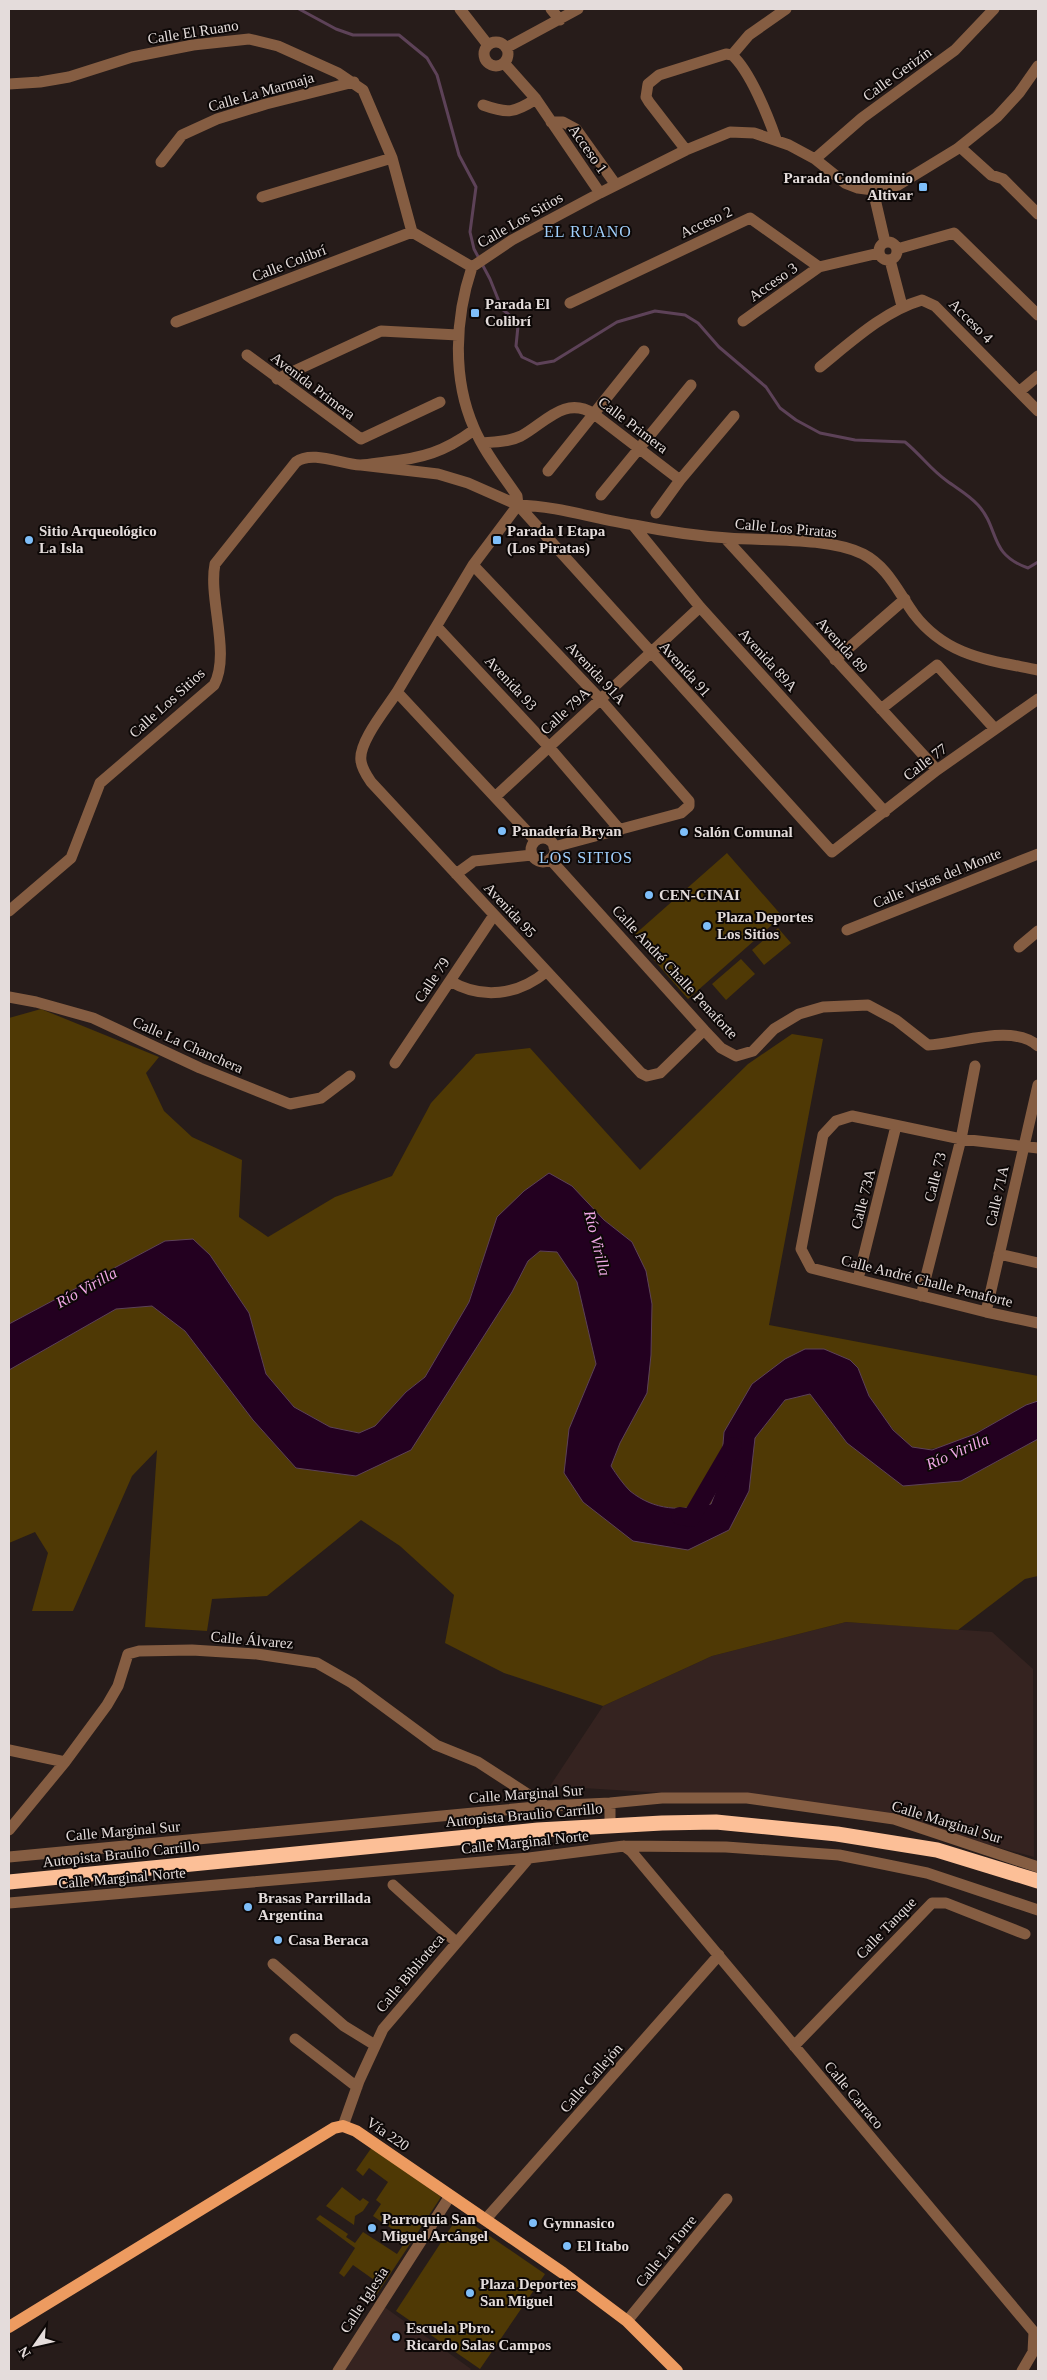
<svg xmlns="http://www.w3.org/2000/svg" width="1047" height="2380" font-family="'Times New Roman',serif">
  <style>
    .built { fill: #352320 }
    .green { fill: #4f3905 }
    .water { fill: #230020; stroke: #5d4258 }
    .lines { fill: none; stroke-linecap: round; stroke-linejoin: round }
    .stream { stroke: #5d4258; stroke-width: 3 }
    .river { stroke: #230020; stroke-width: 18 }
    .minor { stroke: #855d42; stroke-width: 11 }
    .major { stroke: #ed9b60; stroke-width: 12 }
    .highway { stroke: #fcbf97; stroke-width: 15 }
    .poi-dot { fill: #7ebef9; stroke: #0d0807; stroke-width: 2 }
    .labels { text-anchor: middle; stroke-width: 4; stroke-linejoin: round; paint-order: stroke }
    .street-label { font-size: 15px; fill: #e4dcdb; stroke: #0d0807 }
    .poi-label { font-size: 15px; font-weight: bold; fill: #e4dcdb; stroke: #0d0807; text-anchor: start }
    .neighbourhood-label { font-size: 16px; letter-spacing: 1px; fill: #a1d0fd; stroke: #0d0807 }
    .water-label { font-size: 16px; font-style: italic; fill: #efa7e5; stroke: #0d0807 }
  </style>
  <rect width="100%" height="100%" fill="#271c1a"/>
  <path class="built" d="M846,1622l146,10 41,37 1,188 -140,-38 -147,-21 -197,-12 53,-80 109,-50z
    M383,2306l88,63 -2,2h-125z"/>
  <path class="green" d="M727,853l55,63 -94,83 -55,-63z
    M778,928l13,15 -27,22 -12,-15z
    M741,959l14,15 -29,26 -14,-16z
    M41,1009l118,48 -13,16 18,38 28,26 50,23 -3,57 29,20 67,-40 57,-21 39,-73 45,-49 54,-6 110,122 108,-106 44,-30 31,5 -54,286 269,51v25c-29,10 -98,62 -127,45 -6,-4 -14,-12 -19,-18 -8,-10 -16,-21 -22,-31 -8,-14 -9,-26 -20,-37l-126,72 -4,48 -9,24c-30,6 -56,8 -81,-13 -8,-7 -13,-17 -19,-25l9,-23 12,-201 -28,-22 -123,43 -12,39 -44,75 -19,15 -31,34 -16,7 -29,-6 -36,-20 -28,-33 -17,-61 -39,-58 -45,-14 -156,83v-306z
    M540,1251l17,1 20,30 19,82 -27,65 64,112 116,-50 6,-53 30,-38 25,-6 37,49 114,38 77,-42v137l-13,3 -67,51 -112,-8 -134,34 -109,50 -99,-33 -59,-30 9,-48 -54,-49 -39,-26 -94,76 -55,3 -5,32 -62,-4 12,-177 -25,26 -59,135h-41l16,-58 -13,-21 -26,11v-173l107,-61 36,-3 33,25 68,89 43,48 60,8 156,-184 16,-31z
    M372,2147l69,50 -68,103 -4,-4 8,-14 -24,-17 -9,12 -5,-4 16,-25 -39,-29 4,-4 28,19 -2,3 9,6 8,-11 34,22 10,-15 -34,-23 8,-12 -5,-4 12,-18 -19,-14 -6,8 -7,-6z
    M342,2187l18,14 3,-3 6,4 -6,9 -8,5 -1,9 -28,-19z
    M459,2215l86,59 -65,95 -84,-58z"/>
  <path class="water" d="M549,1173l23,13 32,34 28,22 14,29 6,33 -1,51 -4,38 -27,50 -9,23c5,8 12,18 19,25 25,20 51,20 81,13l9,-24 4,-48 28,-48 33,-25 20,-10h19l26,11 8,8 11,28 24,34 19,17 20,3 43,-16 51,-29 12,-4v38l-77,42 -58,5 -56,-43 -37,-49 -25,6 -30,38 -6,53 -20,39 -41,20 -55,-9 -50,-39 -19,-29 5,-44 27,-65 -19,-82 -20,-30 -17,-1 -12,10 -16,31 -101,158 -55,26 -60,-8 -43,-48 -68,-89 -33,-25 -36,3 -107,61v-46l156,-83 28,-2 17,16 39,58 17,61 28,33 36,20 29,6 16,-7 31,-34 19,-15 44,-75 28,-85 27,-26z"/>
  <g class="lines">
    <path class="stream" d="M299,9l37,20 17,6h46l28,23 10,17 22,80 17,32 -6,45 4,17 16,30 12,30 11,9 5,8 -2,20 6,11 15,7 17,-3 63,-39 38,-11 30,4 13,8 21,24 47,40 14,21 16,12 24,13 35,7 50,2c15,12 26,28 42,39 11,8 22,14 31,24 22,24 10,49 50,63l10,-6"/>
    <path class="river" d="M680,1516l11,2 42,-72"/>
    <path class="minor" d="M460,9l28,36
      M551,9l9,11
      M484 54a12 12 0 1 1 24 0a12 12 0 1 1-24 0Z
      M506,48l72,-39
      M732,55l17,-20 37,-26
      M504,63l32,36 64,94
      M9,84l31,-2 29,-5 63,-20 61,-12 56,-6 29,7 60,27 25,17 29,68 20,74 60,35
      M483,105c25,9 31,8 53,-6
      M551,122h12l13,7 40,56
      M960,147l31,28 12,4 35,35
      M686,150l-37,-48 -3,-5 2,-13 11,-9 67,-21 6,1c18,16 36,61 44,84
      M815,159l47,-41 93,-68 39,-41
      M161,162l21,-27 35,-16 49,-15 88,-22
      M873,190l12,52
      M262,197l130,-39
      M879 251a9 9 0 1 1 18 0a9 9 0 1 1-18 0Z
      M897,249l57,-16 84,82
      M890,260l12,46
      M570,303l180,-85 69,49 60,-14
      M743,321l76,-54
      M176,322l236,-90
      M247,355l114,84 79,-37
      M820,367c31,-25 64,-56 102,-67l13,6 103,105
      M277,379l104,-48 77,4
      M1020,391l18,-15
      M482,443c13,-1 27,-1 39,-7 24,-13 44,-41 73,-22l86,66
      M361,465l77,9 30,9 50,22 314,347 105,-82 101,-71
      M548,471l96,-120
      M601,495l90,-110
      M518,505c40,1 77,14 116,20 30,6 63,11 94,13 39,3 100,-1 135,16 25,13 35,38 51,60 33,43 75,46 124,56
      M656,513l24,-33 54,-64
      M633,525l67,82 185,205
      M725,538l212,232
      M473,565l127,134 89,102v5l-8,7 -127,34
      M437,627l112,120 71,83
      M835,660l70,-61
      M397,692c-10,16 -39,50 -36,69 1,8 6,15 10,21l270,291 6,3 13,-3 44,-43
      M881,709l56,-44 58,64
      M495,797l205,-190
      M531 850a12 12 0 1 1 24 0a12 12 0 1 1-24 0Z
      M535,840l-138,-148 76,-127 45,-60 -1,-9c-14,-21 -33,-44 -43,-68 -22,-50 -19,-110 -2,-161l40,-27 88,-47 86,-43 44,-18 24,1 35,12 26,14 30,24 13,5 15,2 25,-5 59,-36 40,-32 22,-24 19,-27
      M550,859l154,171 17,18 15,8 17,-5 21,-22 25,-15 24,-7 45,-2 28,15 32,25c31,-1 85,-22 110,1
      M456,874l18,-13 58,-6
      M9,911l62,-53 29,-75 114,-98c17,-31 -6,-87 1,-121l81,-102c16,-12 45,2 64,3 8,0 18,-2 26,-3 37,-4 58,-10 88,-32
      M847,930l191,-76
      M1019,947l19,-16
      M450,981c32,19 68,14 96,-9
      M9,997l27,5 57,16 107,50 90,36 31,-6 29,-22
      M395,1063l99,-148
      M1038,1148l-77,-9 -109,-23 -16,5 -13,14 -22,114 10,19 175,44 52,11
      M999,1254l39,9
      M858,1279l38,-153
      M921,1296l40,-157 14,-73
      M986,1312l52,-227
      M9,1750l56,12
      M610,1826v-23
      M9,1830l56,-68 42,-57 11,-19 10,-32 11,-3 53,-1 65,4 60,9 35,20 84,62 42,17 68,44
      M624,1846l7,5 403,481 -1,20 -11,19
      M9,1857l537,-51 64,-3 52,-5h85l147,21 144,48
      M393,1885l63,57
      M9,1903l520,-45 95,-12 102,1 113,8 88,18 111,37
      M273,1964l71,62 31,19
      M295,2039l62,48
      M794,2046l138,-143h14l79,31
      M343,2126l16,-45 24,-52 146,-171
      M485,2220l234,-265
      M627,2321l100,-122
      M338,2371l112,-175"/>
    <path class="major" d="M9,2327l325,-199 9,-2 13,5 207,142 64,48 50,50"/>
    <path class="highway" d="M9,1882l529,-52 124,-7 54,-1 121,12 100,16 101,31"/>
  </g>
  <g class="poi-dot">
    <rect x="918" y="182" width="10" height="10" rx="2.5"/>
    <rect x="470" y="308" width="10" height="10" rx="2.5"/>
    <circle cx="29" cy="540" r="5"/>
    <rect x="492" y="535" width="10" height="10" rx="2.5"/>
    <circle cx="502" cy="831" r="5"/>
    <circle cx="684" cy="832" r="5"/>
    <circle cx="649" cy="895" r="5"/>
    <circle cx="707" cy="926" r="5"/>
    <circle cx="248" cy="1907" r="5"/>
    <circle cx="278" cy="1940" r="5"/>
    <circle cx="533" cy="2223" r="5"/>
    <circle cx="372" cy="2228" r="5"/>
    <circle cx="567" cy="2246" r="5"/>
    <circle cx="470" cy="2293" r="5"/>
    <circle cx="396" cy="2337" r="5"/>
  </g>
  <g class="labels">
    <g class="street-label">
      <text transform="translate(193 32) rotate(-9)" y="5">Calle El Ruano</text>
      <text transform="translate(897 74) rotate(-36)" y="5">Calle Gerizín</text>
      <text transform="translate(261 92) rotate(-16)" y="5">Calle La Marmaja</text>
      <text transform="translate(588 149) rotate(55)" y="5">Acceso 1</text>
      <text transform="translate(520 220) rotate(-30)" y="5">Calle Los Sitios</text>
      <text transform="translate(706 222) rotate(-25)" y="5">Acceso 2</text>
      <text transform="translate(289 263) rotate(-21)" y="5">Calle Colibrí</text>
      <text transform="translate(773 282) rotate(-35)" y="5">Acceso 3</text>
      <text transform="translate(971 321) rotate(45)" y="5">Acceso 4</text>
      <text transform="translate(313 386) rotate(37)" y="5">Avenida Primera</text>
      <text transform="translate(633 425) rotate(37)" y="5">Calle Primera</text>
      <text transform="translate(786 528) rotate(5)" y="5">Calle Los Piratas</text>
      <text transform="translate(842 645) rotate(48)" y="5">Avenida 89</text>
      <text transform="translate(768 660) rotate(48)" y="5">Avenida 89A</text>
      <text transform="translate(685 669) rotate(48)" y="5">Avenida 91</text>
      <text transform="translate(596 673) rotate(47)" y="5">Avenida 91A</text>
      <text transform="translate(511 683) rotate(47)" y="5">Avenida 93</text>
      <text transform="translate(167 703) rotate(-42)" y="5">Calle Los Sitios</text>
      <text transform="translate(565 711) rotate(-43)" y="5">Calle 79A</text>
      <text transform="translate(925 762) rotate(-37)" y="5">Calle 77</text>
      <text transform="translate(937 878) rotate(-22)" y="5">Calle Vistas del Monte</text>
      <text transform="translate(510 910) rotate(47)" y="5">Avenida 95</text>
      <text transform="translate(675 972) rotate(47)" y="5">Calle André Challe Penaforte</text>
      <text transform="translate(432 980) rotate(-56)" y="5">Calle 79</text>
      <text transform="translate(188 1045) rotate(24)" y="5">Calle La Chanchera</text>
      <text transform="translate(935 1177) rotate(-76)" y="5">Calle 73</text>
      <text transform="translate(997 1196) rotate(-77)" y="5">Calle 71A</text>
      <text transform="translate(863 1199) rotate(-76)" y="5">Calle 73A</text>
      <text transform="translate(927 1281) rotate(14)" y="5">Calle André Challe Penaforte</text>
      <text transform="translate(252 1640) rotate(5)" y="5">Calle Álvarez</text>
      <text transform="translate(526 1794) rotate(-4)" y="5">Calle Marginal Sur</text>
      <text transform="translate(524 1815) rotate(-5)" y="5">Autopista Braulio Carrillo</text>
      <text transform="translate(947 1822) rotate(17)" y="5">Calle Marginal Sur</text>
      <text transform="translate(123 1831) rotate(-5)" y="5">Calle Marginal Sur</text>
      <text transform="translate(525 1842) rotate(-6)" y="5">Calle Marginal Norte</text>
      <text transform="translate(121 1854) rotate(-6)" y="5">Autopista Braulio Carrillo</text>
      <text transform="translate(122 1878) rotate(-5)" y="5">Calle Marginal Norte</text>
      <text transform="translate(886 1928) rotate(-46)" y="5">Calle Tanque</text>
      <text transform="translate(410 1973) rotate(-50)" y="5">Calle Biblioteca</text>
      <text transform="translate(591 2078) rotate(-49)" y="5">Calle Callejón</text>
      <text transform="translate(854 2095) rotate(50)" y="5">Calle Carraco</text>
      <text transform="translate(388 2134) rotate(34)" y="5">Vía 220</text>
      <text transform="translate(666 2251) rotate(-51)" y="5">Calle La Torre</text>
      <text transform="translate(364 2300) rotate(-57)" y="5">Calle Iglesia</text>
    </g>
    <g class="poi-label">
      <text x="913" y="183" text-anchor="end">Parada Condominio<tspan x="913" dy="17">Altivar</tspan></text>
      <text x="485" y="309">Parada El<tspan x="485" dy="17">Colibrí</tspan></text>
      <text x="39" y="536">Sitio Arqueológico<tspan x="39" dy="17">La Isla</tspan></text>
      <text x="507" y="536">Parada I Etapa<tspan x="507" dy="17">(Los Piratas)</tspan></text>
      <text x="512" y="836">Panadería Bryan</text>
      <text x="694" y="837">Salón Comunal</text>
      <text x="659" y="900">CEN-CINAI</text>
      <text x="717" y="922">Plaza Deportes<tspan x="717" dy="17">Los Sitios</tspan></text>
      <text x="258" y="1903">Brasas Parrillada<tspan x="258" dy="17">Argentina</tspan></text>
      <text x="288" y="1945">Casa Beraca</text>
      <text x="382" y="2224">Parroquia San<tspan x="382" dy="17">Miguel Arcángel</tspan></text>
      <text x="543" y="2228">Gymnasico</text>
      <text x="577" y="2251">El Itabo</text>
      <text x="480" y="2289">Plaza Deportes<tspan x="480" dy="17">San Miguel</tspan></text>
      <text x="406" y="2333">Escuela Pbro.<tspan x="406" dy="17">Ricardo Salas Campos</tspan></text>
    </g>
    <g class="neighbourhood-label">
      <text x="588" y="237">EL RUANO</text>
      <text x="586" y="863">LOS SITIOS</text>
    </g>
    <g class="water-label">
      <text transform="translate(598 1243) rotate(76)" y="6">Río Virilla</text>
      <text transform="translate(86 1287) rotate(-29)" y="6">Río Virilla</text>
      <text transform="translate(957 1451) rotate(-24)" y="6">Río Virilla</text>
    </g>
  </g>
  <rect width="1047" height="2380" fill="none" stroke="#e4dcdb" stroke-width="20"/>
  <g transform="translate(35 2345) rotate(236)" stroke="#0d0807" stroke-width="4" paint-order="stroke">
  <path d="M0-4L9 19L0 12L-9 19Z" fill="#e4dcdb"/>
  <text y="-8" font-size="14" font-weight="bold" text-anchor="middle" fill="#e4dcdb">N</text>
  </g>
</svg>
